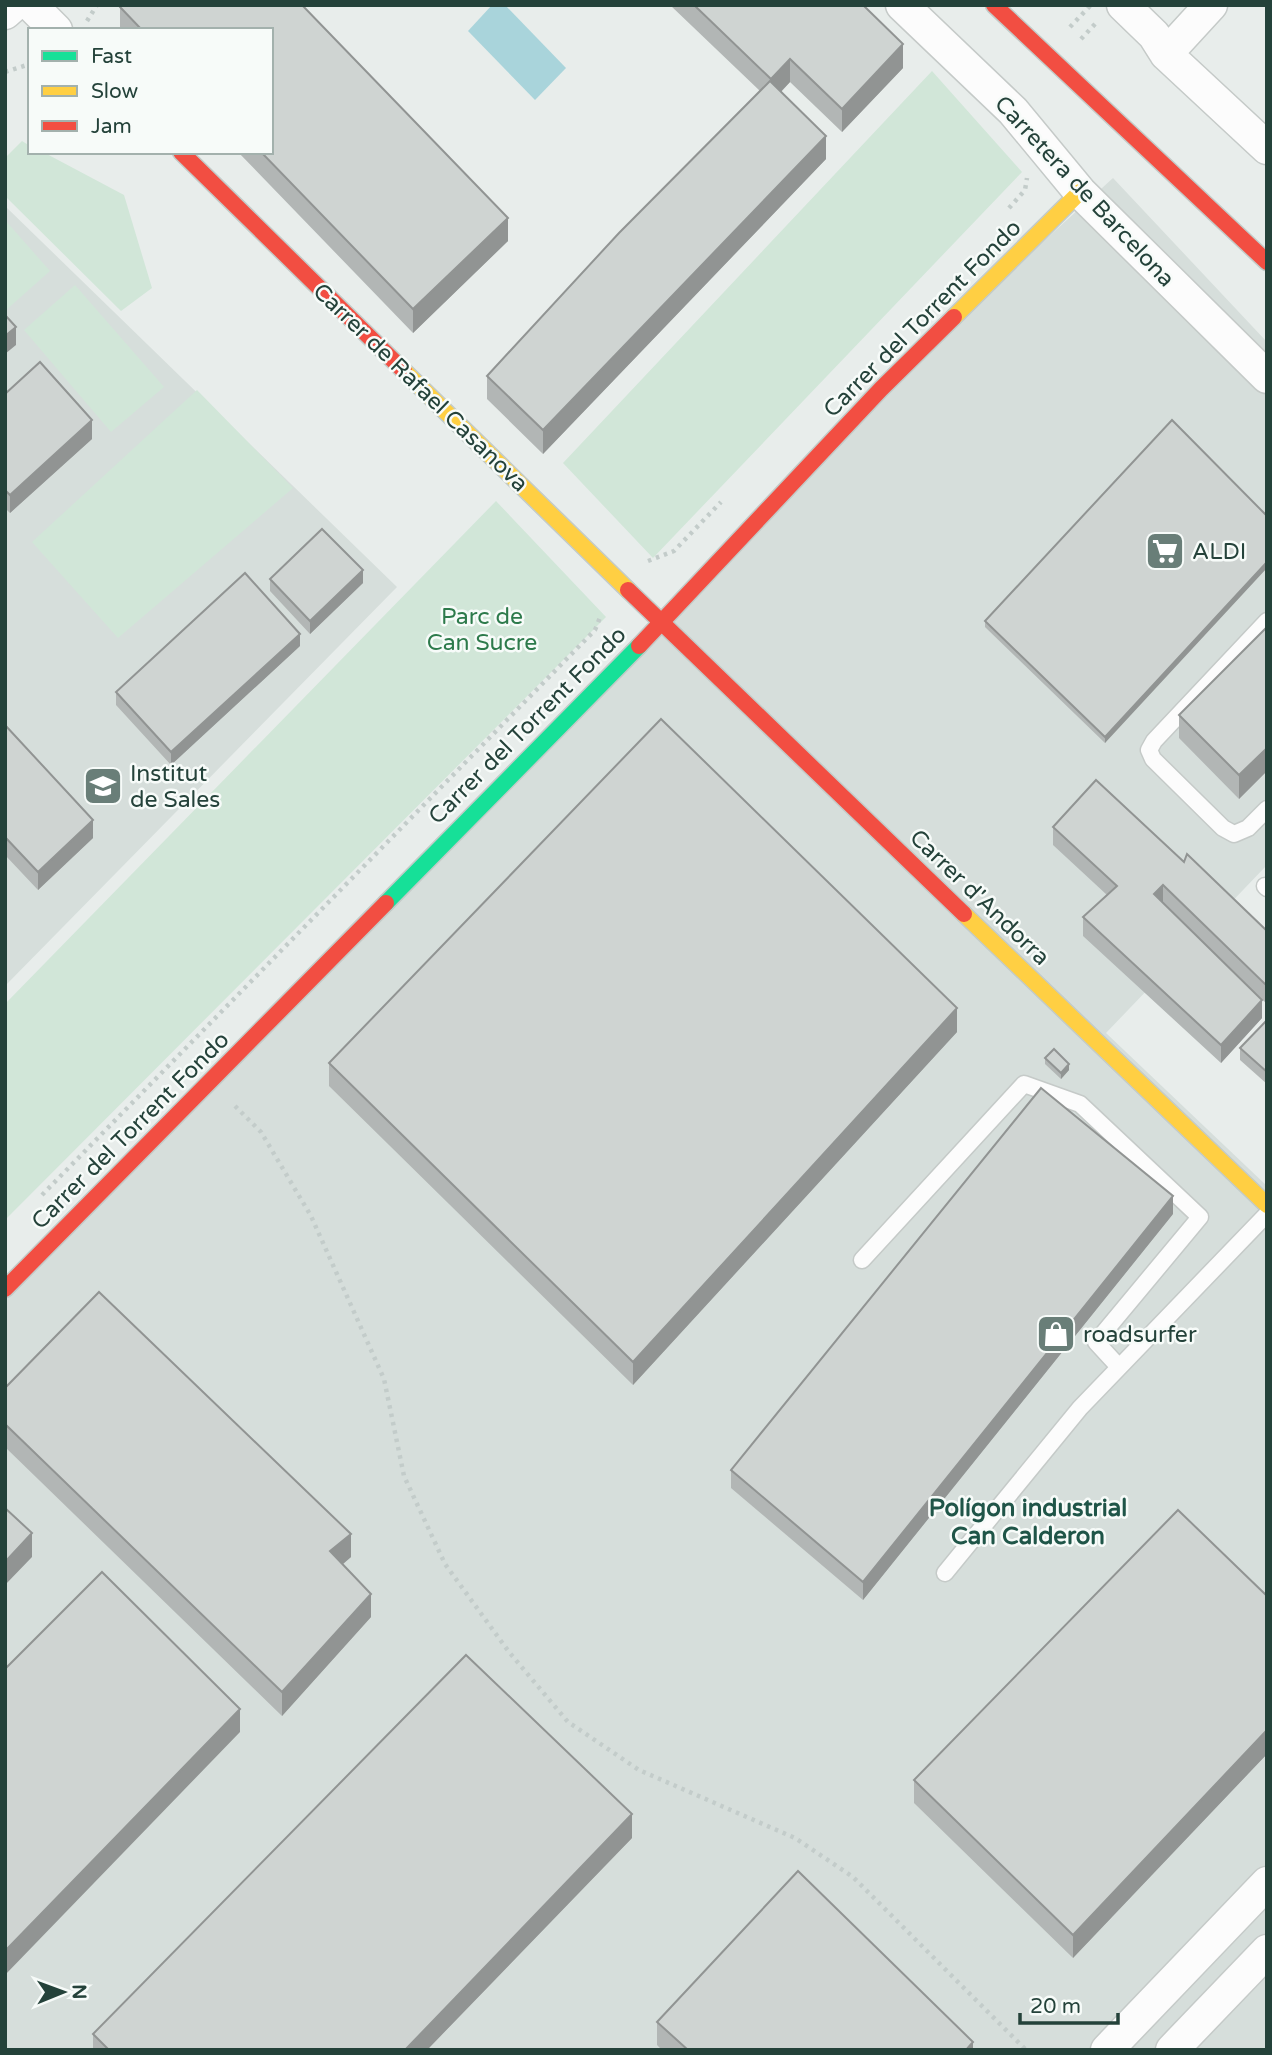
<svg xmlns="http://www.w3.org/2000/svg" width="1272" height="2055" font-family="'Varela Round',sans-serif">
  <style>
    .built { fill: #d6dedb }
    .green { fill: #d1e6d8 }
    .water { fill: #a9d4db }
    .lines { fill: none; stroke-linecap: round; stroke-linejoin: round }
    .lane-casing { stroke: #c5cac8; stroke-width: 19 }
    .street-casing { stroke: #c5cac8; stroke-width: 35 }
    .fast-casing { stroke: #c3cbc8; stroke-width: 19 }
    .slow-casing { stroke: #c3cbc8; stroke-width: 19 }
    .jam-casing { stroke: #c3cbc8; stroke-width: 19 }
    .path { stroke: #c3ccca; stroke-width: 4.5; stroke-dasharray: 3.5 5; stroke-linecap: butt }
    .lane { stroke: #fcfcfc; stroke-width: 16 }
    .street { stroke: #fcfcfc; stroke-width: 32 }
    .fast { stroke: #16e098; stroke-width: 16 }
    .slow { stroke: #ffcf43; stroke-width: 16 }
    .jam { stroke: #f24e42; stroke-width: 16 }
    .wall { fill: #b2b6b5 }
    .shaded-wall { fill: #919493 }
    .building { fill: #cfd4d2; stroke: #919493; stroke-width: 2 }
    .labels { text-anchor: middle; stroke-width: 5; stroke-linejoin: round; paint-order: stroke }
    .street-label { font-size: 23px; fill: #24423a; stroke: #f7fbf9 }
    .poi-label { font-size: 23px; fill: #24423a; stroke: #f7fbf9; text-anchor: start }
    .park-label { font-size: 23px; fill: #2d7a4b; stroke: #f7fbf9 }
    .neighbourhood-label { font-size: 24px; font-weight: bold; fill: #1f5548; stroke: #f7fbf9 }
  </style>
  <rect width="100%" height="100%" fill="#e8edeb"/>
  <path class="built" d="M1113,178l154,164v523l-161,168 161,153v864h-1262v-766l876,-895z
    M5,206l392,381 -392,399z"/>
  <path class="green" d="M932,71l90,101 -369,386 -90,-95z
    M22,141l8,5v6h13l81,43 28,93 -31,23 -116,-115v-38z
    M5,220l45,51 -45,40z
    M75,285l89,102 -53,45 -87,-102z
    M197,390l96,98 -175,150 -86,-96z
    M496,501l110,116 -601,603v-216z"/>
  <path class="water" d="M492,5h13l61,63 -31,32 -67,-69z"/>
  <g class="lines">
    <g class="lane-casing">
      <path id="lane" d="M1267,621l-113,120 -5,9 4,9 70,69 11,6 14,-6 19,-19
        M1265,886l2,2
        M862,1260l162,-176 56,20 120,113 -104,125 23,25
        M945,1573l135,-165 187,-194"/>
    </g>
    <g class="street-casing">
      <path id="street" d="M31,5l25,25
        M902,5l111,106 67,81 187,185
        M1123,5l31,30 12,19 101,94
        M5,13l9,-8
        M1166,54l45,-49
        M1107,2050l160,-167
        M1172,2050l95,-99"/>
    </g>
    <g class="fast-casing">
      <path id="fast" d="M386,903l253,-257"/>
    </g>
    <g class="slow-casing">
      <path id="slow" d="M954,317l126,-125
        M404,371l224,219
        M964,914l303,291"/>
    </g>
    <g class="jam-casing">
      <path id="jam" d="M994,5l273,257
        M181,152l223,219
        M628,590l336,324
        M639,646l242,-257 73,-72
        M5,1289l381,-386"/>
    </g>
    <path class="path" d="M87,21l10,-16
      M1070,27l20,-21
      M1081,39l15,-16
      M5,72l25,-8
      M1009,208l16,-18 2,-12
      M648,561l26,-10 47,-49
      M235,1106l26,26 50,84 73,163 20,97 41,88 64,88 59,70 71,48 156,68 58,39 173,173
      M42,1195l553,-565 6,-15"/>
    <use href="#lane" class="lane"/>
    <use href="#street" class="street"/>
    <use href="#fast" class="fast"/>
    <use href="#slow" class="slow"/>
    <use href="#jam" class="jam"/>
  </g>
  <path class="wall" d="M121,5h181l206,213v23l-95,92 -175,-181h33v-122h-151v-23z
    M670,5h193l40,63 -61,64 -52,-50 -9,10 45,67 -283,295 -56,-55v-23l273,-285z
    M5,394l87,45 -82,74 -5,-5z
    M1267,516l-162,227 -120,-116v-6z
    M270,579l93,4 -53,51 -40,-43z
    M1267,627v144l-28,28 -60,-61v-23z
    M300,646l-129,119 -55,-60v-13z
    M5,725l88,113 -55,52 -33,-35z
    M1053,827l131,35 83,69v73l-39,-37 34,51 -41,45 -138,-127v-19l24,-22 -54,-50z
    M1267,1020v64l-27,-24v-12z
    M957,1032l-324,353 -304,-299v-23z
    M1045,1058l24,12 -8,9 -16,-15z
    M1173,1214l-310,386 -132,-112v-18z
    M5,1388l346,169 -8,7 28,53 -89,99 -277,-269z
    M1267,1596v158l-194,204 -159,-155v-23z
    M632,1838l-205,212h-334v-16z
    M657,2022l316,28h-311l-5,-5z"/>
  <path class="shaded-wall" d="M903,44v24l-61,64v-23z
    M790,59v23l-19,20v-23z
    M826,136v23l-283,295v-24z
    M508,218v23l-95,92v-24z
    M16,327v18l-11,9v-18z
    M92,420v19l-82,74v-18z
    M1267,562v6l-162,175v-6z
    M363,570v13l-53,51v-13z
    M300,634v12l-129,119v-13z
    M1267,748v23l-28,28v-24z
    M93,820v18l-55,52v-18z
    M1163,885v19l-9,-10z
    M1262,1000v18l-41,45v-18z
    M957,1008v24l-324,353v-23z
    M1069,1064v6l-8,9v-6z
    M1173,1196v18l-310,386v-18z
    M32,1533v24l-27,28v-23z
    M351,1534v23l-21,18v-24z
    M371,1594v23l-89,99v-24z
    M240,1709v23l-235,243v-24z
    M1267,1730v24l-194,204v-23z
    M632,1814v24l-205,212h-22z
    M973,2042v8h-7z"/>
  <path class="building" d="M121,5h181l206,213 -95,91 -152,-157h10v-122h-129l-22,-23z
    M694,5h169l40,39 -61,65 -52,-50 -19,20z
    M770,81l56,55 -283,294 -56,-54 132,-143z
    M5,315l11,12 -11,9z
    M40,362l52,58 -82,75 -5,-5v-96z
    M1172,420l95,96v46l-162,175 -120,-116z
    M322,529l41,41 -53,51 -40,-42z
    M245,573l55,61 -129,118 -55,-60z
    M1267,627v121l-28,27 -60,-60z
    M661,719l296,289 -324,354 -304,-299z
    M5,725l88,95 -55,52 -33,-35z
    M1096,780l88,82 3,-8 80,77v55l-104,-101 -9,9 108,106 -41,45 -138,-128 34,-31 -64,-59z
    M1267,1020v52l-27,-24z
    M1054,1049l15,15 -8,9 -16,-15z
    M1041,1088l132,108 -310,386 -132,-112z
    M99,1292l252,242 -21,17 41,43 -89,98 -277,-268v-36z
    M5,1508l27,25 -27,29z
    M1178,1510l89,86v134l-194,205 -159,-155z
    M102,1572l138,137 -235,242v-282z
    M466,1655l166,159 -227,236h-296l-16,-16z
    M798,1871l175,171 -7,8h-278l-31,-28z"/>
  <defs>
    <g id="supermarket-square" transform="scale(2.0125)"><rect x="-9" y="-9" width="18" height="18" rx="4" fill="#697e78" stroke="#f7fbf9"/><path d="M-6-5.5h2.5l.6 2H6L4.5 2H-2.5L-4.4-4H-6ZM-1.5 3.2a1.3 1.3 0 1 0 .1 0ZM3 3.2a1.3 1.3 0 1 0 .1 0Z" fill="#fff"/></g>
    <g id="school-square" transform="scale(2.0125)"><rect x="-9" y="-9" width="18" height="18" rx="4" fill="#697e78" stroke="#f7fbf9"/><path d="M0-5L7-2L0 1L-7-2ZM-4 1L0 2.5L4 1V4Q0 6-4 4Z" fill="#fff"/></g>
    <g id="shop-square" transform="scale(2.0125)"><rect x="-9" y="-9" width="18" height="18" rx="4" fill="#697e78" stroke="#f7fbf9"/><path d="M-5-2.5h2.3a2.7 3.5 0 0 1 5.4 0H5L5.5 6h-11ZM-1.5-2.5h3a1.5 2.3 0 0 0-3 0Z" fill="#fff"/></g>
  </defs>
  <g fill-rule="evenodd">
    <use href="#supermarket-square" x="1165" y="551"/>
    <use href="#school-square" x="103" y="786"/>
    <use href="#shop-square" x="1056" y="1334"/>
  </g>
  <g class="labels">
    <g class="street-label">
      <text transform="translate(1085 191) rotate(47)" y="8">Carretera de Barcelona</text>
      <text transform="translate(922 318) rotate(-45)" y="8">Carrer del Torrent Fondo</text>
      <text transform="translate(421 387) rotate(44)" y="8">Carrer de Rafael Casanova</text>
      <text transform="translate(527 725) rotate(-45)" y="8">Carrer del Torrent Fondo</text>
      <text transform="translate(980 897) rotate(44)" y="8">Carrer d'Andorra</text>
      <text transform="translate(130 1130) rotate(-45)" y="8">Carrer del Torrent Fondo</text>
    </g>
    <g class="poi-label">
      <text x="1192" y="559">ALDI</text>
      <text x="130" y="781">Institut<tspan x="130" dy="26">de Sales</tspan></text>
      <text x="1083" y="1342">roadsurfer</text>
    </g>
    <g class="park-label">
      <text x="482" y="624">Parc de<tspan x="482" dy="26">Can Sucre</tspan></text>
    </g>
    <g class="neighbourhood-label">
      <text x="1028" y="1516">Polígon industrial<tspan x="1028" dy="28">Can Calderon</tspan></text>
    </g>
  </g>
  <rect width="1272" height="2055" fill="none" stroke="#24423a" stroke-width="14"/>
  <rect x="28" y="28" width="245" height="126" fill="#f7fbf9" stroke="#a3b1ad" stroke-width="2"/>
  <rect x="42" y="51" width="35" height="10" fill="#16e098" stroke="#a3b1ad" stroke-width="2"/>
  <text x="91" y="63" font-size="21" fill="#24423a">Fast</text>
  <rect x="42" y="86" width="35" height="10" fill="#ffcf43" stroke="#a3b1ad" stroke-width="2"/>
  <text x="91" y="98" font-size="21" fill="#24423a">Slow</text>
  <rect x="42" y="121" width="35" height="10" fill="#f24e42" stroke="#a3b1ad" stroke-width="2"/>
  <text x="91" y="133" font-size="21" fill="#24423a">Jam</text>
  <g transform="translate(63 1992) rotate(89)" stroke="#f7fbf9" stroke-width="5" paint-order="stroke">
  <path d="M0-5L12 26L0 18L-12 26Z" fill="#24423a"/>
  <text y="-10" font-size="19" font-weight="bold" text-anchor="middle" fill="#24423a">N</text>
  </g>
  <path d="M1020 2013v10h98v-10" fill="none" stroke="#24423a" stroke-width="3.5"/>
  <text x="1030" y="2013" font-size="21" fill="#24423a" stroke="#f7fbf9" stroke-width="5" paint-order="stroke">20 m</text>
</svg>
